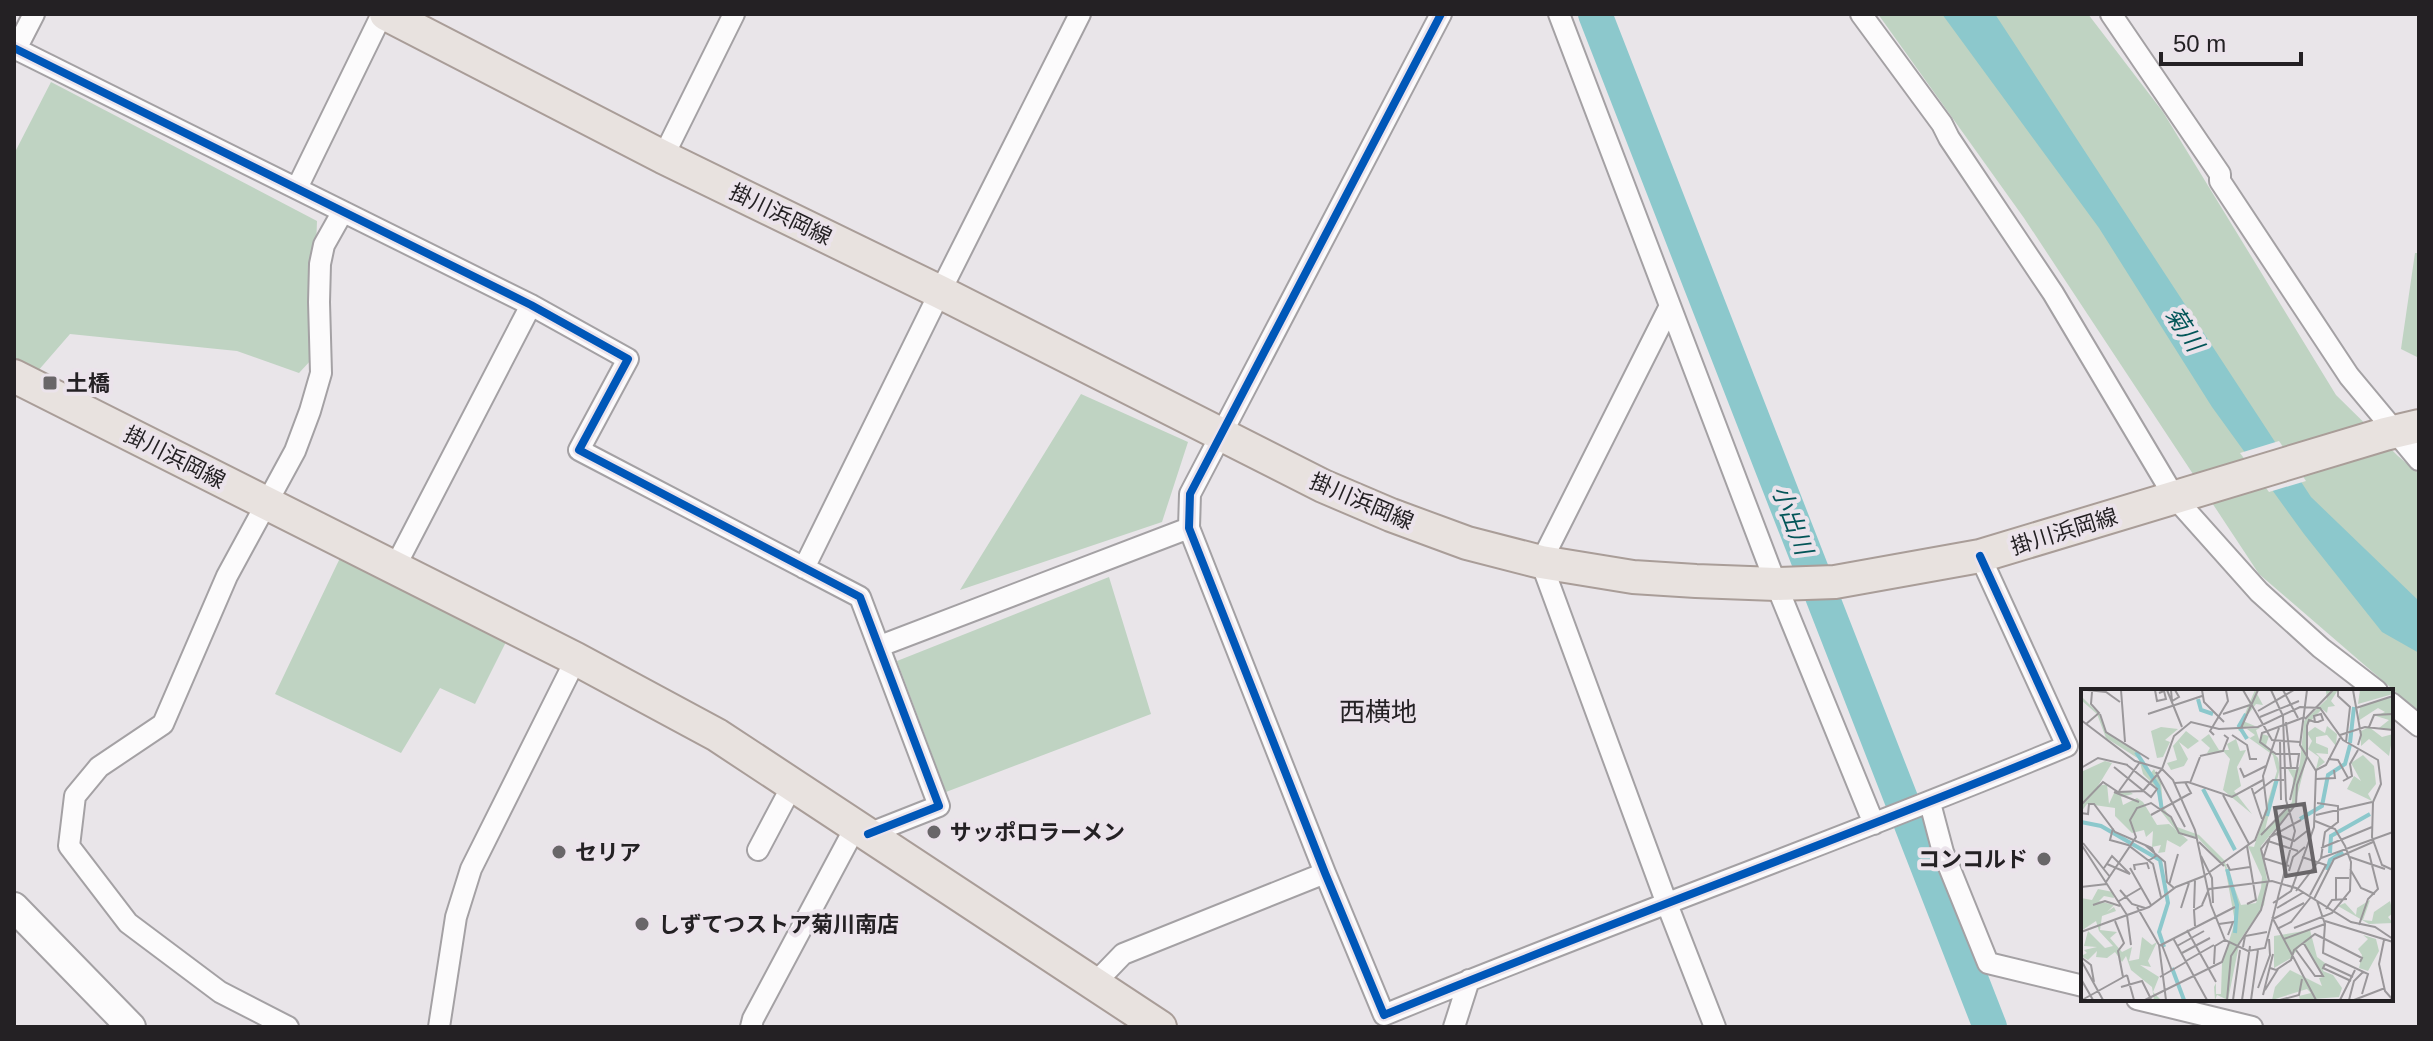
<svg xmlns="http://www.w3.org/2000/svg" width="2433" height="1041" font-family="Helvetica,'Noto Sans JP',sans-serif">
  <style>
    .green { fill: #bfd3c2 }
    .water { fill: #8cc8cc }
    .pier { fill: #e9e5e9 }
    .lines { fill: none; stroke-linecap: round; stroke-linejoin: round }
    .river { stroke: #8cc8cc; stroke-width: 34 }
    .street-casing { stroke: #a4a1a4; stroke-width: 24 }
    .secondary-casing { stroke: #a4a1a4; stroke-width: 32 }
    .primary-casing { stroke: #a99d98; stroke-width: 36 }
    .street { stroke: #fcfbfc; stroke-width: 20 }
    .secondary { stroke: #fcfbfc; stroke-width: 28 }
    .primary { stroke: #e8e2df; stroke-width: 32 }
    .cycleway-casing { stroke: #ebe3eb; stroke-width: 13 }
    .cycleway { stroke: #0057b8; stroke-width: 8 }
    .poi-dot { fill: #696669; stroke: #ebe3eb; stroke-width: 3 }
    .labels { text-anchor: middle; stroke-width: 8; stroke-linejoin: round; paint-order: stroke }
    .street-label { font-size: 22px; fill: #242124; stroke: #ebe3eb }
    .poi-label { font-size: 22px; font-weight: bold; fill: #242124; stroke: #ebe3eb; text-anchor: start }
    .water-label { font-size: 24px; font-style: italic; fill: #035558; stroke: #ebe3eb }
    .quarter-label { font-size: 26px; fill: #242124; stroke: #ebe3eb }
    .inset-river { fill: none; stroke: #8cc8cc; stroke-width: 4 }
    .inset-road { fill: none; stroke: #9a979a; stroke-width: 2 }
    .view { fill: #696669; fill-opacity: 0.15; stroke: #696669; stroke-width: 4 }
    .inset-edge { fill: none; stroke: #242124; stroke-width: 4 }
  </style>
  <rect width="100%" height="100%" fill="#e9e5e9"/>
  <path class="green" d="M1878,14h210l75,98 173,283 62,61 21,18v238l-160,-138 -235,-356z
    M51,82l266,139 -5,138 -13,14 -62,-22 -167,-17 -33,38 -23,-14v-204z
    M2415,253h4v105l-18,-9z
    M1081,394l107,48 -26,80 -202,68z
    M340,558l166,84 -31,62 -35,-16 -39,65 -126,-59z
    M1109,577l42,137 -205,78 -49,-131z"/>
  <path class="water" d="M1942,14h53l316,483 108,104v52l-37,-21 -78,-98 -92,-127 -113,-179z"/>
  <path class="pier" d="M2279,441l27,40 -37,11 -29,-39z"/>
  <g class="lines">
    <path class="river" d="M1595,14l395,1013"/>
    <g class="street-casing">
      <path id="street" d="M1441,14l-251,480 -1,34 136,345 59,142c226,-93 457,-175 683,-269l-87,-190
        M1559,14l217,570 98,240
        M1861,14l81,110 7,14 104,155 122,205 84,94 62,56 56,43
        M2111,14l109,160v7l129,195 70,84
        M14,48l517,257 97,54 -49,91 281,147 79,209 -71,28
        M16,49l18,-35
        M663,157l71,-143
        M297,188l85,-174
        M1670,306l-129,256 126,342 48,123
        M395,567l136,-262
        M804,568l136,-276 140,-278
        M880,646l309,-118
        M2391,703l28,23
        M1930,803l13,49 45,111 95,23
        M758,850l35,-66
        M1095,983l28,-29 202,-81
        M2137,999l115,28
        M288,1027l-68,-35 -92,-69 -59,-77 6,-50 24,-29 64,-43 64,-148 68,-125 15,-40 11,-38 -2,-71 1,-38 4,-19 18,-32
        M439,1027l17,-110 15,-48 105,-210
        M751,1027l2,-8 103,-193
        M1454,1027l15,-47"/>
    </g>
    <g class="secondary-casing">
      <path id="secondary" d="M14,907l117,120"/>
    </g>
    <g class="primary-casing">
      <path id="primary" d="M386,14l277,143 277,135 383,194 68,29 76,28 74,19 92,15 63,4 80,3 59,-2 145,-26 405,-122 34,-8
        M14,376l562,283 141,76 443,292"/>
    </g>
    <use href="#street" class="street"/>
    <use href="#secondary" class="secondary"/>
    <use href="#primary" class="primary"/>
    <g class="cycleway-casing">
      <path id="cycleway" d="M1441,14l-251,480 -1,34 136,345 59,142c226,-93 457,-175 683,-269l-87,-190
        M14,48l517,257 97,54 -49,91 281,147 79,209 -71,28"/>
    </g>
    <use href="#cycleway" class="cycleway"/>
  </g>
  <g class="poi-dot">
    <rect x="42" y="375" width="16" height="16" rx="4"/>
    <circle cx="934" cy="832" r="8"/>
    <circle cx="559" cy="852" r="8"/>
    <circle cx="2044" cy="859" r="8"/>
    <circle cx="642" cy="924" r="8"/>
  </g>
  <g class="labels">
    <g class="street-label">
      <text transform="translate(781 214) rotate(26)" y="8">掛川浜岡線</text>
      <text transform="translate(175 457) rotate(27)" y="8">掛川浜岡線</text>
      <text transform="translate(1362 501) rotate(23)" y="8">掛川浜岡線</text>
      <text transform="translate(2064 531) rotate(-17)" y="8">掛川浜岡線</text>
    </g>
    <g class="poi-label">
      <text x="66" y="391">土橋</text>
      <text x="950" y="840">サッポロラーメン</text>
      <text x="575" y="860">セリア</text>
      <text x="2028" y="867" text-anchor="end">コンコルド</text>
      <text x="658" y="932">しずてつストア菊川南店</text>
    </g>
    <g class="water-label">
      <text transform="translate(2184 329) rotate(57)" y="8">菊川</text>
      <text transform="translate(1792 520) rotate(69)" y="8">小出川</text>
    </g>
    <g class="quarter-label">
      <text x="1378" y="721">西横地</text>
    </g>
  </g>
  <g transform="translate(2081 689)">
    <rect width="312" height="312" fill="#e9e5e9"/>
    <path d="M174,1l8,15 -7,-1 -13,17 12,5 -13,1v4l8,7 5,-3 -8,-6 13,-1 -4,2 4,12 2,-8 7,2 -3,9 12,13 2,10 -15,62 27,-28 1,-24 -5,-9 10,1 2,-7 4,-42 23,-22 -1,-8 12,-1 -7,11 4,5 -7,1 -1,6 -5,-4 -15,16v32l-12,48 -34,41 6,34 -3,25 -24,35 -12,60 -11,-5 -2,5 -1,-13 2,-4v11h5l1,-31 13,-41 -10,-55 -28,-30 -14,-2 -9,-7 -14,-18 -3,-22 -14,-14 -4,-15 -33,-21 -9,-24 -16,-14v-4l19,19 6,17 31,19 12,24 5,-6 7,13 2,25 14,20 22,8 25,25 17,45 15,-2 5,-15 1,-11 -14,-31 6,1 23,-76 -4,-16 -35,-25z" fill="#bfd3c2"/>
    <path d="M279,1h31l2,4 -35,10zM312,7l-2,34 -12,-2 10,-8 -13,-4 9,-4 -7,-4 -20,13 2,-14zM246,37l10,8 -1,12 -9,-11 -11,2v6l12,5v6l-12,-1 9,9 -9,7 3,-12 -11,-8 4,-8 -5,-8 8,-6 10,6zM80,38l17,2 -13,11 5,2 -7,15 -6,1 -6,-27zM288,38l13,10 11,-3 -4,22 -20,-17 -8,7v-15zM105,42l13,10 -11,8 -9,-7 9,17 -4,7 -13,4 -4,-7 10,-3 -4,-14zM128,45l10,16h10l-2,-6 9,-5 4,12 6,-1 -9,17 4,19 -7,5 18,23 -29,-24 7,-31 -6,-7 -17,1 3,-5 -9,-8zM282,66l11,11 2,18 -8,10 4,7 -25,-12 7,-13 7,5 -10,-18zM24,72l7,2 -14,23 9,-2 2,20 5,-11 15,-2 4,3 -12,3 2,8 14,-7 6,4 14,23 12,-1 19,16 -8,7 -13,-7 -2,12 -7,1 3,-8 -9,2 1,-16 -7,6 -2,-7 -12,3 -17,-17v-8l-28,-4 -6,8v-40zM17,200l15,3 1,6 -10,-2 -5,5 15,4 -7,7 7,-5 2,4 -14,5 -2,14 17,2 -7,6 12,14 10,-5 -3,14 10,-2 3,-22 10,8 5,-3 -9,19 3,6 -11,-2 19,12 -6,15 8,8h-7l-2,-13 -21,-17 -5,-14 -4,6 -7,-10 -8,6 -11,-1 1,-6 -9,9 -7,-4 6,-3 -3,-3 13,-3 -13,-1 4,-15 17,17 8,-2 -14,-15 -3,-10 -15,10v-33l11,2zM289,211l-7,20 9,1 2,-9 16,-11 3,12 -5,4 5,6 -24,1 -31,-18 7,-3 11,12 1,-7zM229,241l7,27 8,6 -2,8 10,4 9,13 -3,9 -39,3 -1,-4 12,-3 -4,-4 -35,11 3,-13 15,-17 32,16 -3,-8 4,-1 -20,-35 -12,16 -17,10v-32zM282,246l13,4 3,12 -11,20 -9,-3 3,-13 -4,-6 10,-10z" fill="#bfd3c2"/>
    <path class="inset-river" d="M117,10l3,11 12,4M165,25l-7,12 8,13M269,54l4,-36M55,63l22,34 4,24M122,100l32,61M186,127l10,-37M219,130l22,-13 6,-31 17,-11 5,-19M0,133l20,4 59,34 8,43 -9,29 5,15M249,164l1,-17 39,-22M146,180l10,36 -2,28M246,181l3,-10 13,-8M91,279l12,32"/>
    <path class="inset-road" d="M6,1l19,2 14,10M40,1l4,52M74,1l2,11 9,-2 -2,-8 -5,2M86,1l15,37M90,1l1,11 7,-4 -4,-7M121,1l2,12 20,20M162,1l29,50 28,2M202,1l15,28M257,1v6l12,11 -4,35M272,1l8,45 -3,10M275,19l37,-12M177,22l36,-21M19,25l6,18 43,27M67,25l54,-18M142,25l27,-9M179,28l39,-16M224,30l28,-29M0,31l54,41 27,8 11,11 22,50 16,75 14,35 23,11 17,-3 30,-117 -9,-31 -3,-84 -12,-26M205,33l5,46M5,35l13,-11 -8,-9 1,-12M288,38l5,-12 19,-1M160,39l17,-38M133,46l-4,-4 18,-30 -2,-11M151,46l15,10 3,14h7M259,46l25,-8 28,3M199,52l1,59M119,67l23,-5 5,-13 -4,-3M247,70l10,1 10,18M33,78l37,30 6,-8 -30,-24M0,79l17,-10 30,7M159,79l4,9 22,-11M199,79h17l2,-14h-23l-16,-12 2,-9 43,-16M81,80l12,-33 17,-14 28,7 39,-2 42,-20 20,1 23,32 35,20 3,24 -8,18 -1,35 10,28 11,5M235,81l10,-5 14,-27M75,83l29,55M235,90l19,-1 -1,-8M262,92l9,-5 -2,-12 8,-14M94,94l13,-1 44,15 31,-17M109,94l10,-26M170,97l11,33M38,102l21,-29M33,103l25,10M173,105l19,-14h11M142,106l26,49M209,111l8,-33M236,114l21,3v16l-13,10 -4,26M0,116l22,-23 15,10 25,-1 19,-22M0,124l7,1 1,-10h5l21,28 37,16 4,8 -8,5M70,126l40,-22 -6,-11M235,126l56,-13M32,139l-3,12 18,5 25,19 8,33M195,145l18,7 13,-10M180,146l27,-28M187,152l30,10M118,153l25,24M2,154l27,34M0,155l46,71 4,30M64,156l20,17 2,20 7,6M240,159l51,-21M120,167l11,22 1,25M221,168l24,8 -16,30M269,168l35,12M182,169l26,8M182,170l7,-22 31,-17M146,175l3,6 20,-3M23,179l8,-12 18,18 -23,-10M49,179l21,37M269,180l11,19 14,6M54,181l-1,-5 13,-2 2,6M208,182l4,-14 12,-10M123,187l51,-36 12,-31 -4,-33 16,-48M188,192l-8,-32 35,-45 1,-19 10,-28v-31l2,-6 6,2h3l5,-2 -2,-6 -7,2 1,6M25,193l30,-45 -6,-17 7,-12 14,-5 20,14 8,16 17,5M88,196l9,-31M0,198l26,-3M39,201l12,14 13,4M215,202l25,-33 72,-26M233,210l20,-40 39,-17M255,211v-22h13M38,212l22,-13M236,212l8,23 -2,29 45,21 -6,20M192,214l18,-12 23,-64 2,-56 -16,-26 7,-55M166,215l9,-4 -9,-54M12,216l12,-4 15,5M121,216l7,-16 63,-8 24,7 55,34 24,5 18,12M56,218l22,38 7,55M100,219l8,-25M113,219l1,-28M196,219l27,-16M245,220l6,-9 15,-1M191,228l44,83M192,230l31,-16M34,232l9,22 -6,8 5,26M244,232l68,21M138,235l14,-2 -5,13M278,236l9,-26 10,-10 -9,-36M114,237l-1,-16 9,-5M213,239l38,-15 18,-22 1,-29 -6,-16 -10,-17 -20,-8M196,240l14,-7 20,-25M106,241l29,52M0,243l68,-25 27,-20 28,-11M92,249l34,62M203,250l41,-15M303,251l-5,24 6,27 8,9M81,256l10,26M78,257l76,-39M96,257l27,-15M162,258l2,-11 22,-4M215,261l19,26h8l-20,-34M101,264l28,-15M1,269l9,7 3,17M0,271l22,40M105,272l28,-16M133,275l1,-18 10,-6M244,275l-2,4 28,13M244,275l28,13M189,279l6,2 15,-10 3,-10 21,-16 47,24 -2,4M46,286l7,25M79,288l26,-15M0,290l12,21M40,298l21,-6 9,18M177,299l12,-33 -1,-16M184,301l13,-21M182,306l10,-41M1,311l45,-25M64,311l77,-38 7,-19M146,311l4,-44 30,-46 7,-29M152,311l7,-50M161,311l8,-54M170,311l7,-50M199,311l19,-5 3,-16M259,311l15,-30M268,311l5,-19 9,-9M273,311l31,-12"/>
    <path class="view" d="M223,115l11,67 -29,5 -11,-68z"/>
    <rect width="312" height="312" class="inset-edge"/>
  </g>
  <rect width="2433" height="1041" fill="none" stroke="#242124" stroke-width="32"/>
  <path d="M2161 52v12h140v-12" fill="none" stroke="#242124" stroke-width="4"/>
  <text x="2173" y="52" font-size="24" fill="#242124" stroke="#ebe3eb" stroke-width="6" paint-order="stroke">50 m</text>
</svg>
